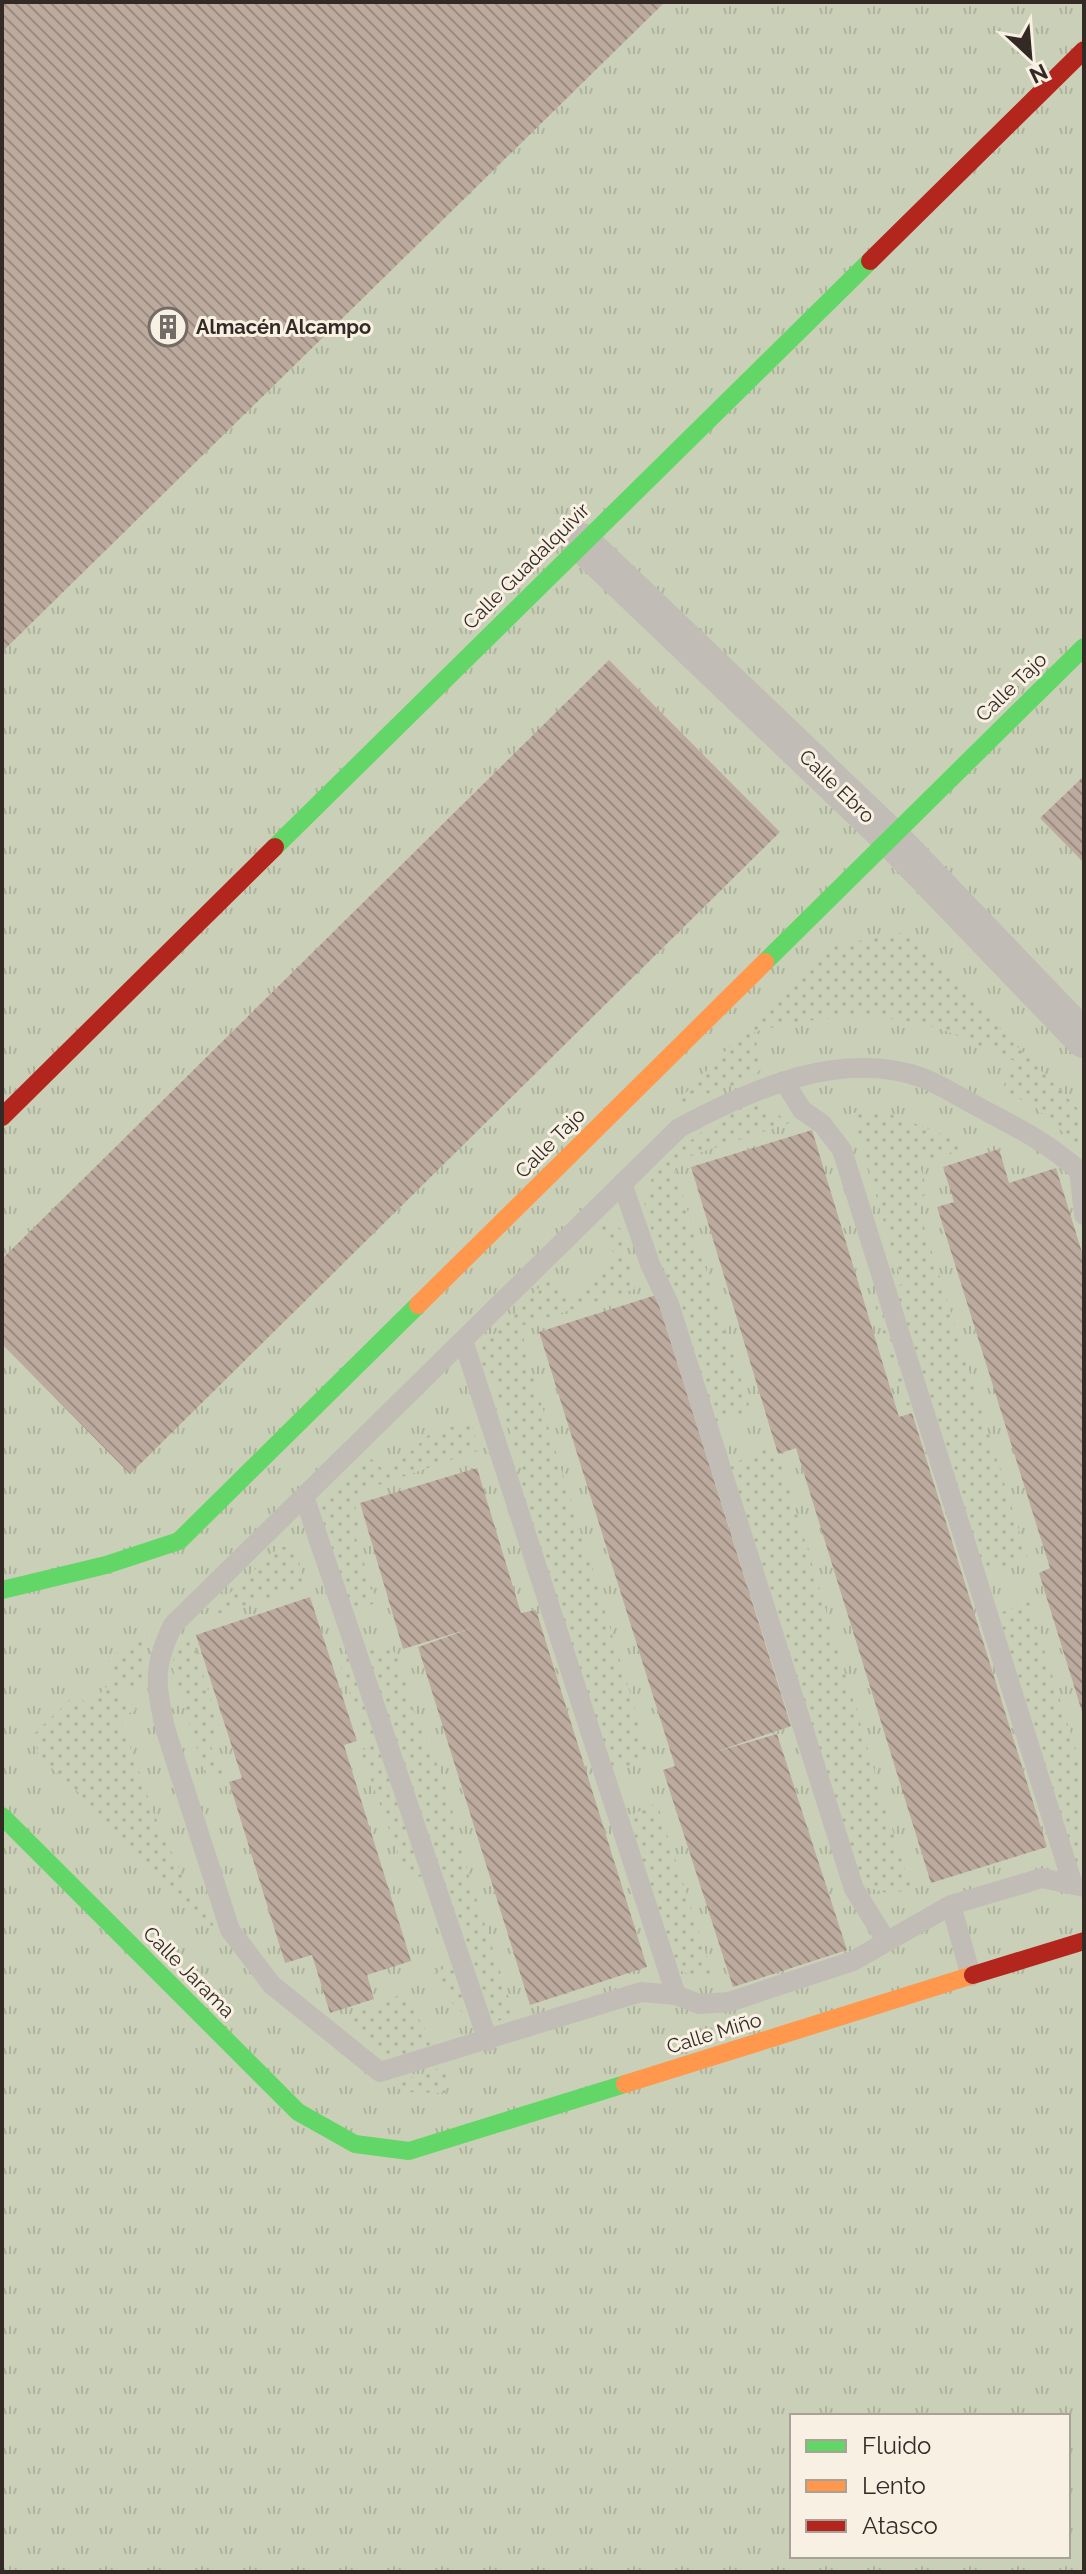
<svg xmlns="http://www.w3.org/2000/svg" width="1086" height="2574" font-family="Raleway,sans-serif">
  <style>
    .park { fill: url(#park-tufts); fill-rule: evenodd }
    .garden { fill: url(#garden-dots) }
    .building { fill: url(#building-back-hatch) }
    .lines { fill: none; stroke-linecap: round; stroke-linejoin: round }
    .lane { stroke: #c2bcb6; stroke-width: 20 }
    .street { stroke: #c2bcb6; stroke-width: 38 }
    .fast { stroke: #63d668; stroke-width: 18 }
    .slow { stroke: #ff974d; stroke-width: 18 }
    .jam { stroke: #b3261e; stroke-width: 18 }
    .labels { text-anchor: middle; stroke-width: 6; stroke-linejoin: round; paint-order: stroke }
    .poi-label { font-size: 20px; font-weight: bold; fill: #332a25; stroke: #f8f0e3; text-anchor: start }
    .street-label { font-size: 20px; fill: #332a25; stroke: #f8f0e3 }
  </style>
  <defs>
    <pattern id="park-tufts" width="24" height="20" patternUnits="userSpaceOnUse" patternTransform="scale(2)"><rect width="24" height="20" fill="#cad0b7"/><path d="M3 7l-1-3M5 7V3M7 7l1-3M15 17l-1-3M17 17v-4M19 17l1-3" fill="none" stroke="#aeb39d"/></pattern>
    <pattern id="garden-dots" width="8" height="8" patternUnits="userSpaceOnUse" patternTransform="scale(2)"><rect width="8" height="8" fill="#cad0b7"/><path d="M2 2h.1M6 6h.1" fill="none" stroke="#aeb39d" stroke-width="1.8" stroke-linecap="round"/></pattern>
    <pattern id="building-back-hatch" width="6" height="6" patternUnits="userSpaceOnUse" patternTransform="scale(2)"><rect width="6" height="6" fill="#bdaa9e"/><path d="M-1 5l2 2M0 0l6 6M5-1l2 2" fill="none" stroke="#9a8b81"/></pattern>
  </defs>
  <rect width="100%" height="100%" fill="#eae5dd"/>
  <path class="park" d="M2,2h1082v2570h-1082zM792,2416h276v140h-276z"/>
  <path class="garden" d="M906,932l178,183v36l-48,-43 -34,-19 13,-28c-28,-11 -56,-27 -85,-35 -60,-16 -118,-9 -176,6l8,36 -17,16 -27,4 -37,21 -6,-5 114,-120 48,-39z
    M750,1104h13l27,19 -118,39 79,249 -36,13 -70,-213c0,-5 -1,-14 0,-19 10,-29 77,-79 105,-88z
    M882,1111l91,35 -54,16 9,31 -12,8 112,358 -49,14 -57,-170 -17,3 -33,-110 30,-12 -50,-171z
    M607,1224l13,4 15,61 -114,37 8,38 121,394 -46,16 -100,-289 21,-7 -33,-101 -23,4 -1,-19 81,-85 22,19 44,-42 -20,-26z
    M470,1422l10,28 -119,41 -8,7 10,38 -7,2 21,64 -32,14 -41,-97 65,-62 18,16 45,-41z
    M776,1445l129,426 12,16 -27,7 -28,-8 -135,-420z
    M279,1547h7l13,14 6,25 -103,33z
    M1029,1602l55,173v88l-14,1 -81,-247z
    M147,1624l-3,63 -26,3 18,20 -16,7 34,97 36,78 10,4 18,39 -152,-155 -27,-22 -5,-24 42,-40 13,12 29,-32 -10,-12z
    M190,1632l32,104 -12,6 8,27 7,-3 3,6 -14,7 -9,-4 -32,-105c-1,-16 2,-29 17,-38z
    M391,1646l10,20 12,44 34,76 15,68 52,160 -29,13c-21,-9 -43,-32 -52,-53l22,-11 -26,-88 -22,4 -46,-127 8,-6 -31,-88 20,-7z
    M657,1803l57,175 -24,-3 -24,-11 -52,-141z
    M405,1993l28,52 -32,15 -20,-2 -39,-40z
    M448,2065l-3,28 -38,-1 -17,-7z"/>
  <path class="building" d="M2,2h663l-663,650z
    M609,660l171,172 -650,642 -128,-130v-85z
    M1084,776v87l-44,-45z
    M812,1130l87,287 13,-4 135,434 -116,36 -135,-435 -18,6 -87,-287z
    M999,1149l10,34 47,-15 28,91 -1,456 -44,-142 11,-5 -113,-361 17,-5 -11,-35z
    M656,1295l135,431 -76,26 62,-18 70,216 -114,37 -70,-217 12,-4 -136,-434z
    M477,1468l44,145 15,-3 111,357 -117,38 -112,-358 57,-20 -72,22 -43,-146z
    M310,1597l47,144 -13,4 67,216 -44,14 7,24 -44,14 -18,-58 -27,8 -56,-181 13,-4 -46,-143z"/>
  <g class="lines">
    <path class="lane" d="M784,1081l18,29 20,14 20,26 231,735
      M1079,1170l5,45
      M622,1183l28,81 19,40 185,585 33,53
      M463,1340l213,655
      M305,1499l183,542
      M951,1905l91,-27 42,9
      M971,1976l-20,-71 -98,56 -124,41 -30,2 -23,-9 -35,-3 -261,80 -108,-87 -42,-55 -65,-202c-10,-44 -12,-62 8,-103l506,-497c71,-38 162,-80 244,-50 20,8 40,21 59,31 40,21 68,35 102,66"/>
    <path class="street" d="M581,542l309,295 194,202"/>
    <path class="fast" d="M275,847l595,-586
      M765,962l319,-315
      M2,1590l104,-25 73,-24 239,-236
      M2,1816l296,296 57,32 54,7 216,-67"/>
    <path class="slow" d="M418,1305l347,-343
      M625,2084l348,-109"/>
    <path class="jam" d="M870,261l214,-211
      M2,1117l273,-270
      M973,1975l111,-34"/>
  </g>
  <defs>
    <g id="building-ring" transform="scale(2)"><circle r="9.5" fill="#f8f0e3" stroke="#736b65" stroke-width="1.5"/><path d="M-4-6H4V6H1V3H-1V6H-4ZM-2.5-4.3h1.7v1.8h-1.7ZM.8-4.3h1.7v1.8H.8ZM-2.5-1h1.7V.8h-1.7ZM.8-1h1.7V.8H.8Z" fill="#736b65"/></g>
  </defs>
  <g fill-rule="evenodd">
    <use href="#building-ring" x="168" y="327"/>
  </g>
  <g class="labels">
    <g class="poi-label">
      <text x="196" y="334">Almacén Alcampo</text>
    </g>
    <g class="street-label">
      <text transform="translate(526 566) rotate(-45)" y="7">Calle Guadalquivir</text>
      <text transform="translate(1011 687) rotate(-44)" y="7">Calle Tajo</text>
      <text transform="translate(837 786) rotate(44)" y="7">Calle Ebro</text>
      <text transform="translate(550 1143) rotate(-45)" y="7">Calle Tajo</text>
      <text transform="translate(189 1972) rotate(45)" y="7">Calle Jarama</text>
      <text transform="translate(714 2033) rotate(-17)" y="7">Calle Miño</text>
    </g>
  </g>
  <rect width="1086" height="2574" fill="none" stroke="#332a25" stroke-width="8"/>
  <rect x="790" y="2414" width="280" height="144" fill="#f8f0e3" stroke="#a9a197" stroke-width="2"/>
  <rect x="806" y="2440" width="40" height="12" fill="#63d668" stroke="#a9a197" stroke-width="2"/>
  <text x="862" y="2454" font-size="24" fill="#332a25">Fluido</text>
  <rect x="806" y="2480" width="40" height="12" fill="#ff974d" stroke="#a9a197" stroke-width="2"/>
  <text x="862" y="2494" font-size="24" fill="#332a25">Lento</text>
  <rect x="806" y="2520" width="40" height="12" fill="#b3261e" stroke="#a9a197" stroke-width="2"/>
  <text x="862" y="2534" font-size="24" fill="#332a25">Atasco</text>
  <g transform="translate(1030 56) rotate(154)" stroke="#f8f0e3" stroke-width="6" paint-order="stroke">
  <path d="M0-6L14 30L0 20L-14 30Z" fill="#332a25"/>
  <text y="-12" font-size="22" font-weight="bold" text-anchor="middle" fill="#332a25">N</text>
  </g>
</svg>
